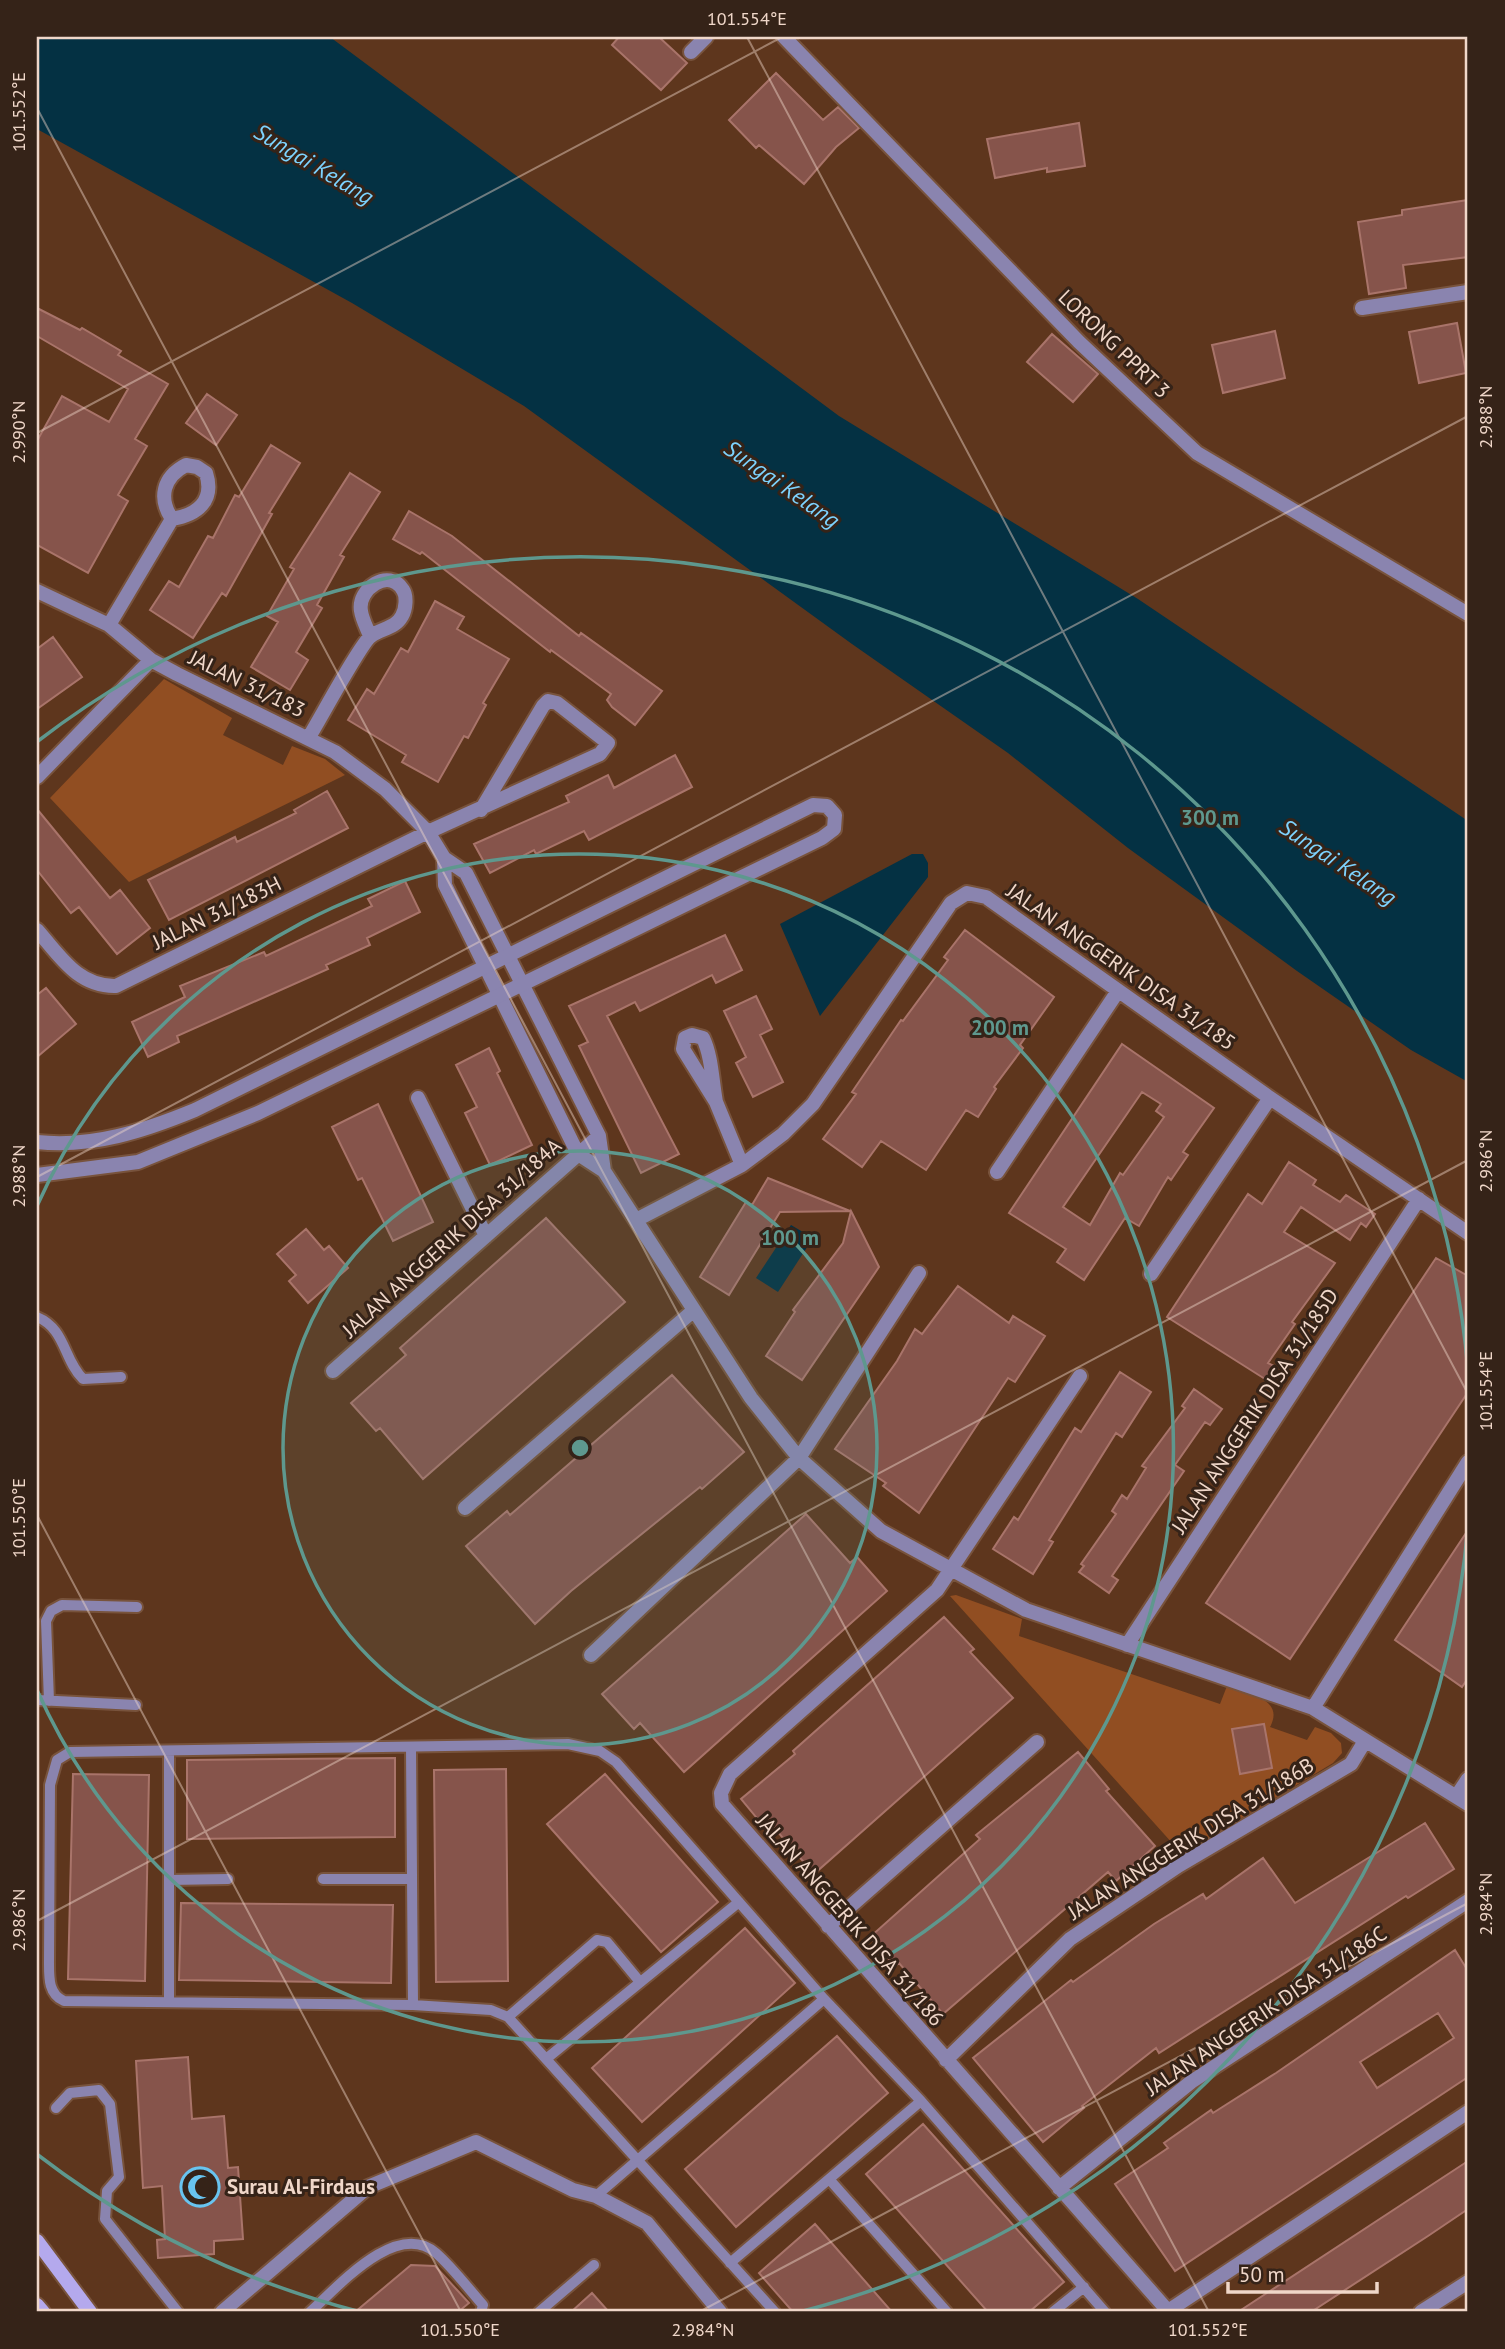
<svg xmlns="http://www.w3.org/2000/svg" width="1505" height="2349" font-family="'PT Sans',sans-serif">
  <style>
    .green { fill: #914e22 }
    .water { fill: #043143 }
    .building { fill: #86544b; stroke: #a9746a; stroke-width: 2; fill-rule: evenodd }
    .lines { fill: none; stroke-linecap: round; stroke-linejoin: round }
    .service-casing { stroke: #78533c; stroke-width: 14 }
    .minor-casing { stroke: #78533c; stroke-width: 18 }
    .tertiary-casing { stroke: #78533c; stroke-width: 18 }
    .secondary-casing { stroke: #78533c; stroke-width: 18 }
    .service { stroke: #8a84af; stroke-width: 10 }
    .minor { stroke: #8a84af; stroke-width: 14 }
    .tertiary { stroke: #8a84af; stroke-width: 14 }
    .secondary { stroke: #b4a9ed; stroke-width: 14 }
    .ticks { fill: none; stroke: #f0d7c9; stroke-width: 2; stroke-opacity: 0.45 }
    .ring { fill: none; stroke: #5e988e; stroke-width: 3.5 }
    .labels { text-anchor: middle; stroke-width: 6; stroke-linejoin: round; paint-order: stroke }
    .street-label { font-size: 21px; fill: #f0d7c9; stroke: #352318 }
    .poi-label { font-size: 21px; font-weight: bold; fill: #f0d7c9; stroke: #352318; text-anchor: start }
    .water-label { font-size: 23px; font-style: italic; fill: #7dd3fe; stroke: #352318 }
    .centre { fill: #5e988e; stroke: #352318; stroke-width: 3.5 }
    .ring-label { font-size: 21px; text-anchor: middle; font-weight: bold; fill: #5e988e; stroke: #352318; stroke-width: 6; stroke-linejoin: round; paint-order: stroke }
    .neatline { fill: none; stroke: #f0d7c9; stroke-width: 2.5 }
    .ticks-label { font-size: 18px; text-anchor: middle; fill: #f0d7c9 }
  </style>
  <rect width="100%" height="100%" fill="#5e361d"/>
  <path class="green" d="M164,679l68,39 -9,17 60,30 9,-19 33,13 20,16 -216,107 -79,-84z
    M956,1595l66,24 -3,17 201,68 7,-18c22,8 58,13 43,41l37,13 8,-13 16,6 10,10 1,10 -9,10 -151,91 -232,-258z"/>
  <path class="water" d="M37,37h293l509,379 299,183 330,222v261l-57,-32 -114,-79 -169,-123 -120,-95 -156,-109 -328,-238 -172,-103 -315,-174z
    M912,854h11l5,9v14l-108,139 -40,-92z
    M791,1225l22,13 -35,54 -22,-14z"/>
  <path class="building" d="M619,37h40l28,26 -26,27 -49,-45z
    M776,73l47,47 15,-13 21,21 -23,19 -32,37 -45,-39 -3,3 -27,-28z
    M1079,123l6,43 -38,6v-4l-52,10 -8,-39z
    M1468,200v57l-65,8 3,23 -37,6 -11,-72 44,-7v-5z
    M37,308l43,22 2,-2 39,23 -3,4 50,29 -33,55 12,7 -29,49 10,6 -40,72 -51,-28v-104l25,-45 47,26 19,-33 -91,-53z
    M1457,323l9,50 -47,10 -10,-51z
    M1275,331l10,47 -62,15 -11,-48z
    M1052,334l46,40 -25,28 -46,-40z
    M207,394l30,21 -21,30 -30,-22z
    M271,445l29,18 -31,50 3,1 -46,82 -4,-3 -29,45 -43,-28 19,-29 10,6 29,-51 5,2 22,-43 4,2z
    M350,473l30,19 -40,63 4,2 -27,48 5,3 -26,44 12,8 -18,30 -39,-23 27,-45 -11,-6 27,-47 -4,-2z
    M409,511l43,25 127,100 2,-3 81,58 -27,34 -23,-18 -5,-7 4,-6 -60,-44 -1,2 -128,-100 -2,2 -27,-15z
    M435,601l29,16 -7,12 52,30 -26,44 3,2 -18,33 -4,-2 -26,46 -36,-20 4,-7 -58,-35 19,-31 7,5 27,-46 7,4z
    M53,637l29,40 -45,32v-60z
    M675,755l17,32 -103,53 -5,-9 -48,23 -2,-4 -44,23 -16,-29 95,-42 -3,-6 42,-21 6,13z
    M327,791l21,37 -179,92 -21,-40 87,-43 2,5 59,-29 -2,-3z
    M37,809l73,89 10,-8 30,38 -33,26 -38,-47 -8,6 -34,-43z
    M405,881l15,31 -53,26 3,7 -44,20 2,4 -151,67 2,6 -31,15 -16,-35 53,-25 -5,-11 84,-34 2,4 106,-50 -4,-7z
    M965,930l89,67 -34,48 3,3 -29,39 2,2 -18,28 -12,-7 -40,60 -45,-29 -19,26 -39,-28 33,-45 -4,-2 49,-72 2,1 45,-61 -4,-3z
    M725,935l17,35 -26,13 -4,-8 -72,36 -5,-9 -28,14 72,138 -38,19 -62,-127 9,-4 -19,-36z
    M46,988l30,36 -39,33v-62z
    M756,996l16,33 -12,6 23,47 -30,15 -17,-34 10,-6 -22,-46z
    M1122,1044l92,64 -31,44 5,3 -17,25 -3,-3 -29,49 -14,-8 -41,62 -27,-18 9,-13 -57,-36zM1142,1092l19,12 -5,7 8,6 -41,58 -3,-2 -30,52 -27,-18z
    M489,1048l11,23 -3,2 35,72 -42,20 -25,-52 12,-6 -21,-42z
    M378,1104l55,118 -40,19 -31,-63 -4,2 -26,-53z
    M1289,1162l27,18 -3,5 27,17 6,-7 29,19 -9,13 -5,-4 -11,17 -49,-33 -17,25 51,31 -43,59 3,2 -27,39 6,3 -9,13 -98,-62 81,-123 14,10z
    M768,1178l82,33 -70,1 -51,83 -29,-18 46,-75 6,3z
    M851,1211l28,56 -77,113 -36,-24 29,-44 -2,-2 50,-67z
    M546,1218l79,84 -202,177 -43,-51 -4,3 -25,-28 55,-48 -6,-7z
    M306,1229l18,21 5,-4 19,22 -40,35 -19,-22 7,-6 -19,-21z
    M1436,1258l32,18v116l-178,267 -84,-56z
    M958,1286l51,37 4,-7 32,20 -30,46 -7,-4 -89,135 -36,-27 3,-3 -51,-34 62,-88 18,-32 7,5z
    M1120,1372l31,20 -29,45 -6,-4 -67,107 4,2 -20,32 -40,-25 21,-32 4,3 57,-92 6,4z
    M672,1375l72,77 -42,37 -2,-2 -129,104 -36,33 -69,-78 41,-35 3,4z
    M1194,1389l28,20 -12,16 -5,-3 -30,43 9,6 -72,105 6,4 -9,13 -30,-21 5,-6 -3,-2 35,-50 -4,-3 10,-16 5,4 19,-31 -4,-2 43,-58 -3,-2z
    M806,1514l44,49 7,-6 30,34 -203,181 -44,-49 -6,6 -32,-35z
    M1468,1530v148l-6,9 -67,-47z
    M944,1617l30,32 -4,3 43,46 -199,176 -43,-50 -6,4 -24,-29 54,-45 -2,-3z
    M1264,1724l8,44 -32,6 -8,-45z
    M1078,1752l31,37 -3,2 49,55 -39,35 -8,-9 -165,142 -44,-51 -4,3 -25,-29 110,-98 -4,-4z
    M395,1758v79l-208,2v-79z
    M506,1769l2,212 -72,1 -2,-212z
    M73,1774l76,1 -4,206 -77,-2z
    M605,1774l113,128 -57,50 -114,-128z
    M1425,1823l29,46 -46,29 -2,-2 -247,157 -3,-5 -74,58 2,2 -41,34 -70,-84 98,-78 2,2 81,-58 49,-30 3,5 57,-41 32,45z
    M181,1903l212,2 -2,78 -212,-3z
    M745,1928l50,55 -153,139 -50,-54z
    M1455,1950l13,21v106l-293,194 -60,-87 53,-36 -4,-5 47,-33 2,3 63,-40zM1438,2013l16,25 -77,50 -17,-26z
    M837,2036l51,57 -152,134 -51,-58z
    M188,2057l4,62 32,-3 4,52 10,-1 5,72 -29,2v13l-56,4 -1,-18 8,-1 -3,-53 -19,2 -7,-127z
    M923,2124l141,158 -35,30h-41l-122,-138z
    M1468,2161v48l-40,27 -117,76h-73z
    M815,2224l77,88h-99l-34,-39z
    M411,2265l24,1 34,37 -11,9h-103z
    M592,2293l17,19h-38z"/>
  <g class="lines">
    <g class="service-casing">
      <path id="service" d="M37,1317c29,12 26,42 46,62l38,-2
        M37,1700l99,5
        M49,1701l-3,-80 5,-10 11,-6 75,2
        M411,1748l2,257
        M169,1753v249
        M323,1879h87
        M169,1880l59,-1
        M508,2017l89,-77 10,2 33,40
        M546,2059l193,-157
        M56,2108l14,-15 29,-3 11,14 9,73 -12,14 -2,28 73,93
        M829,2179l118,133
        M596,2196l228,-197
        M730,2263l191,-162
        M310,2312c27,-24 86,-93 126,-59 17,15 32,35 47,52l-2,7
        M539,2312l55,-47
        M775,2312l-267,-295 -17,-7 -78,-5 -349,-4c-16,-7 -15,-24 -15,-40l1,-176 7,-25 13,-8 498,-8 32,7 16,11 208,237 97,102 184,211
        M1053,2312l31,-25"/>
    </g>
    <g class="minor-casing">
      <path id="minor" d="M784,37l295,305 118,111 271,161
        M691,52l15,-15
        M1362,308l106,-16
        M186,465l11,2 9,6c9,28 -9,42 -34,46 -14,-21 -9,-42 14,-54z
        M37,591l72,34 42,35 26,14 158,78 50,37 43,43 16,26 22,15 133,263 5,35
        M109,625l63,-106
        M309,737c10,-16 52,-94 62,-101 10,-8 24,-7 31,-20 4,-7 5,-20 1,-26 -14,-23 -46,-1 -42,21 1,8 6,17 9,25
        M37,777l114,-117
        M444,858l1,27 133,269 26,17 147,227 48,60 82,73 145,79 287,98 155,96
        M37,930c23,26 41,57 79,56l312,-154 172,-78 8,-11 -51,-40 -9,-2 -5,5 -62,104
        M418,1098l68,138
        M716,1102c-4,-21 -4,-45 -13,-64l-11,-3 -7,3 -2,11 33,53 26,63
        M997,1172l121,-181
        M636,1220l106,-55 41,-31 30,-30 138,-201 16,-10 19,4 284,201 198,135
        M1151,1274l119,-176
        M333,1371l266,-235
        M1080,1376l-143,214 -207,184 -9,19 1,11 446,507 300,-199
        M465,1508l228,-197
        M1127,1645l292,-446
        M591,1655l208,-197 120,-185
        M1313,1708l155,-246
        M1458,1794l10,-15
        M828,1926l209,-184
        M946,2060l124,-121 108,-73 173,-102 14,-23
        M1059,2188l132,-106 277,-181
        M222,2312l146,-125 108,-45 97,48 23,6 51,27 73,89
        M1421,2312l47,-30"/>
    </g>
    <g class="tertiary-casing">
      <path id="tertiary" d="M37,1142c55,6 107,-11 158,-32l618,-305 14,1 8,9 -1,14 -12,9 -564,275 -120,49 -101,13"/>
    </g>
    <g class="secondary-casing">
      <path id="secondary" d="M37,2241l53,71
        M37,2305l6,7"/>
    </g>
    <use href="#service" class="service"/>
    <use href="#minor" class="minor"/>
    <use href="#tertiary" class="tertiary"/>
    <use href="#secondary" class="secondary"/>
  </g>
  <path class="ticks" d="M747,37l721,1357M37,108l1172,2204M37,433l745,-396M37,1177l1431,-761M37,1515l424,797M37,1921l1431,-761M699,2312l769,-409"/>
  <circle cx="580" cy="1448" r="297" fill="#5e988e" fill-opacity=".12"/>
  <g class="ring">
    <circle cx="580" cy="1448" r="297"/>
    <path d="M37 1206A594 594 0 1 1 37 1690"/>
    <path d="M1468 1526A891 891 0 0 1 803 2311M357 2311A891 891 0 0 1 38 2155M38 741A891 891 0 0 1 1468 1370"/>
  </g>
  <defs>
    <g id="mosque-ring" transform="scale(2.0125)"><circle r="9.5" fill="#352318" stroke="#68c4f0" stroke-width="1.5"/><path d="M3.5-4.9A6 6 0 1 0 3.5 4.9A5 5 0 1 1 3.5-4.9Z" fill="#68c4f0"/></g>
  </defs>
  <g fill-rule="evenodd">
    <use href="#mosque-ring" x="200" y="2187"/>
  </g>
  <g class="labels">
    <g class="street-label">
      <text transform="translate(1114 344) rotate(44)" y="7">LORONG PPRT 3</text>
      <text transform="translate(247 684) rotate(26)" y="7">JALAN 31/183</text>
      <text transform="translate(217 913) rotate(-26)" y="7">JALAN 31/183H</text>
      <text transform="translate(1121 967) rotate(35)" y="7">JALAN ANGGERIK DISA 31/185</text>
      <text transform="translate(452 1238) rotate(-42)" y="7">JALAN ANGGERIK DISA 31/184A</text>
      <text transform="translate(1255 1411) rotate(-57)" y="7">JALAN ANGGERIK DISA 31/185D</text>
      <text transform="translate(1191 1839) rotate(-32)" y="7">JALAN ANGGERIK DISA 31/186B</text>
      <text transform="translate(850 1920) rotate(49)" y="7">JALAN ANGGERIK DISA 31/186</text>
      <text transform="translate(1266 2011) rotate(-34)" y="7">JALAN ANGGERIK DISA 31/186C</text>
    </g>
    <g class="poi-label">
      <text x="227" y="2194">Surau Al-Firdaus</text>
    </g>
    <g class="water-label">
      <text transform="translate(314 164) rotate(31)" y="8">Sungai Kelang</text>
      <text transform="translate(782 484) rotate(35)" y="8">Sungai Kelang</text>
      <text transform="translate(1338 862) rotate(34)" y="8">Sungai Kelang</text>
    </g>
  </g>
  <circle cx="580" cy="1448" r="10" class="centre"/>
  <g class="ring-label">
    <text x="1210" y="825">300 m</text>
    <text x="1000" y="1035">200 m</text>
    <text x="790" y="1245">100 m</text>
  </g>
  <rect width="1505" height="2349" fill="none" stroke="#352318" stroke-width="77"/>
  <path d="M1228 2282v10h149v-10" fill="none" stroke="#f0d7c9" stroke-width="3.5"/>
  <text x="1239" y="2282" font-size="21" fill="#f0d7c9" stroke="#352318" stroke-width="5" paint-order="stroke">50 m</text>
  <rect x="38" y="38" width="1428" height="2272" class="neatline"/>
  <g class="ticks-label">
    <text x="747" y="25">101.554°E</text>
    <text transform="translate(19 112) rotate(-90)" y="6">101.552°E</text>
    <text transform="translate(1486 417) rotate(-90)" y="6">2.988°N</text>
    <text transform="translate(19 432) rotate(-90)" y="6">2.990°N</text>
    <text transform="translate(1486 1161) rotate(-90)" y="6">2.986°N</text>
    <text transform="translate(19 1176) rotate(-90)" y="6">2.988°N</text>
    <text transform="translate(1486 1391) rotate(-90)" y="6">101.554°E</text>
    <text transform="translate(19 1518) rotate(-90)" y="6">101.550°E</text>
    <text transform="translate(1486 1904) rotate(-90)" y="6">2.984°N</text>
    <text transform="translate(19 1920) rotate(-90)" y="6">2.986°N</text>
    <text x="460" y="2336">101.550°E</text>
    <text x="703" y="2336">2.984°N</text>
    <text x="1208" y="2336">101.552°E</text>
  </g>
</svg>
